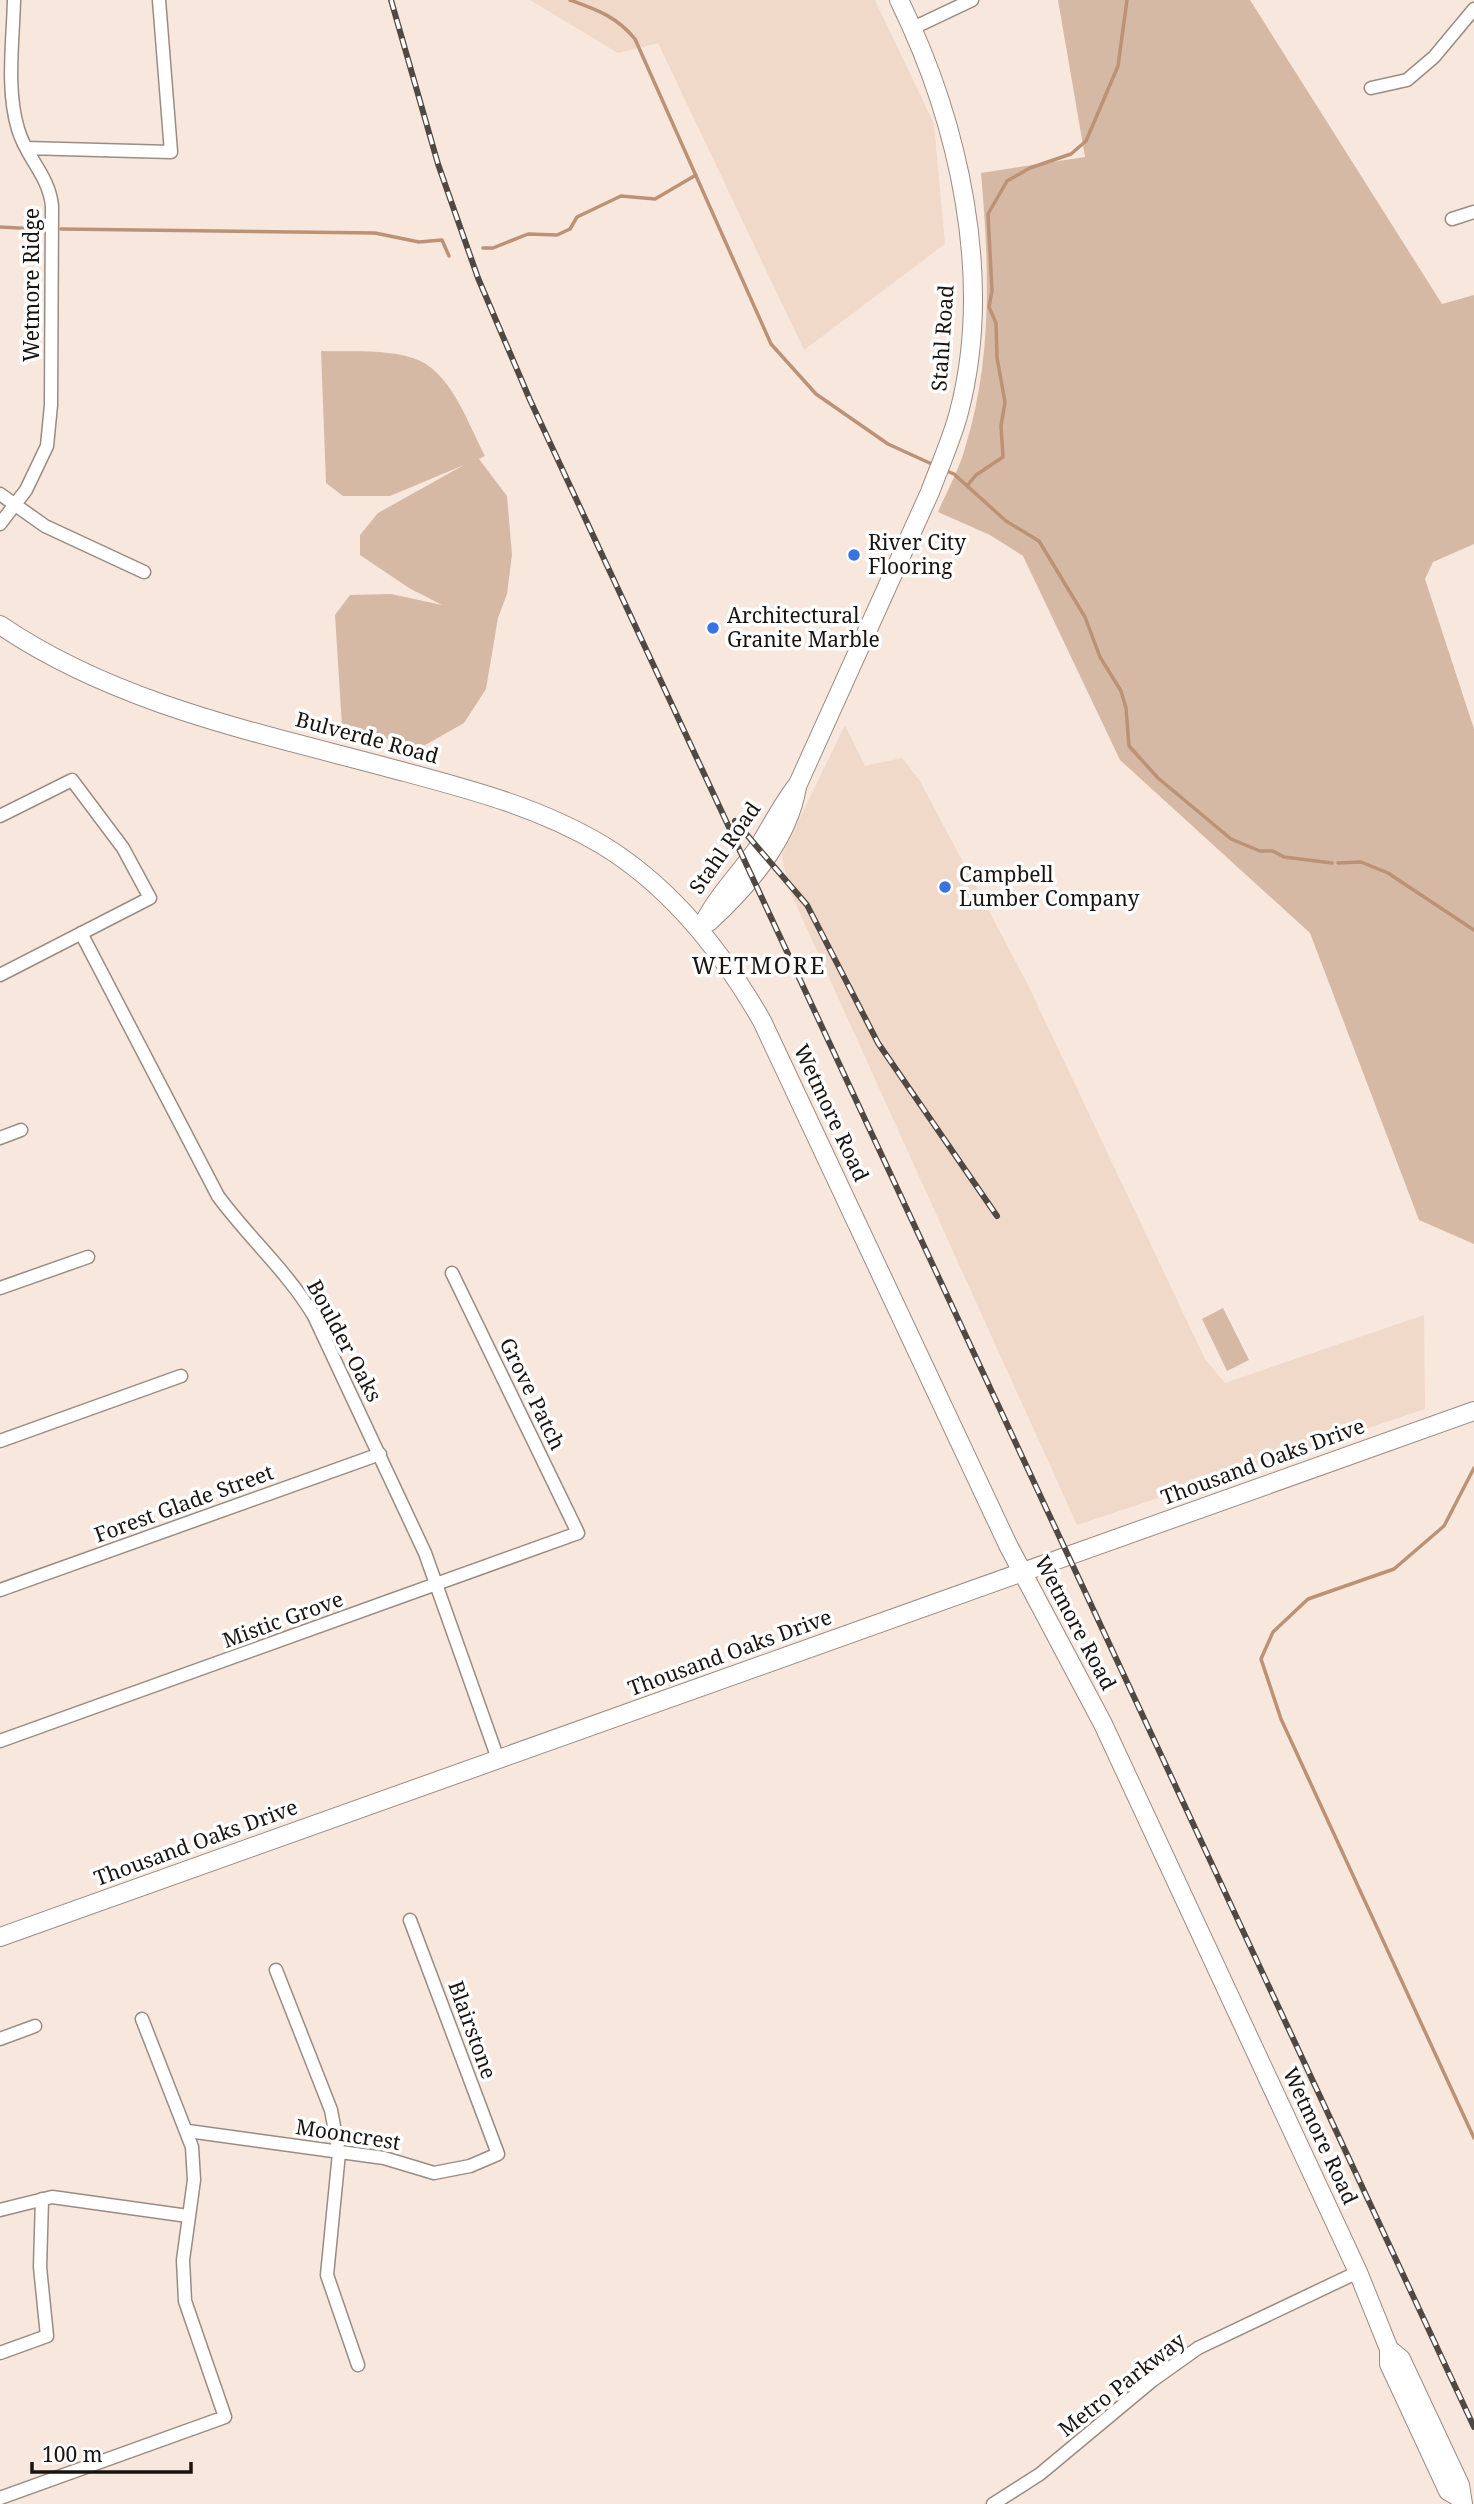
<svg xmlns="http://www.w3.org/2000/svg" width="1474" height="2504" font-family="'Noto Serif',serif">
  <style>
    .built { fill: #f0d9c9 }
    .green { fill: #d6b9a5 }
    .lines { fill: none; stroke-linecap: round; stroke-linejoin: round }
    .stream { stroke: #bc9276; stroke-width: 3.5 }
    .street-casing { stroke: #9b8c82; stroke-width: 15 }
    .secondary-casing { stroke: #9b8c82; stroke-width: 20 }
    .street { stroke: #fff; stroke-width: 12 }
    .secondary { stroke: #fff; stroke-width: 18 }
    .rail-casing { stroke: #504843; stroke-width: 6 }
    .rail { stroke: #fff; stroke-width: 3.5; stroke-dasharray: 10; stroke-linecap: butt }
    .poi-dot { fill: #3972e2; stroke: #fff; stroke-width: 2.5 }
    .labels { text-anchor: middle; stroke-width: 7; stroke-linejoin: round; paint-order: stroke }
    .street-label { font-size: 21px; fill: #191410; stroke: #fff }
    .poi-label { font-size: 21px; fill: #191410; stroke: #fff; text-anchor: start }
    .neighbourhood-label { font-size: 23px; letter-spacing: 2px; fill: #191410; stroke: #fff }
  </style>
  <rect width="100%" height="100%" fill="#f8e7dc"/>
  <path class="built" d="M530,0h345l59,124 11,120 -141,106 -146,-307 -40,10z
    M845,725l20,41 37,-8 18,23 108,204 177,374 20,24 199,-68 1,94 -348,116 -289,-638 -6,-32z"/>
  <path class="green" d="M1058,0h192l192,304 32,-9v249l-41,18 -8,17 49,150v515l-55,-24 -109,-287 -190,-173 -97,-204 -33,-21 -52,-23c9,-21 21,-42 27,-64 28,-90 24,-182 16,-275l104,-16z
    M321,351c29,1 64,-2 92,7 38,12 55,66 72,98l-6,3 28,37 5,59 -5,39 -9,24 -12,71 -22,34 -44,25 -78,-22 -7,-111 15,-20 41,-1 51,11 -33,-17 -49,-33v-20l18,-22 86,-48 -74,31h-47l-17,-13z
    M1223,1308l26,52 -22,11 -25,-52z"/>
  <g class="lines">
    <path class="stream" d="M570,0c27,10 46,16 65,39l136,305 45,50 72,50 46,21
      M0,227l38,2
      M61,229l314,4 44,9 23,-2 7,16
      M483,248h10l35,-14 29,1 13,-6 7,-12 44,-21 34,3 41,-24
      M944,470l10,4 52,47 33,20 46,76 15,40 21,34 5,17 3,38 29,32 73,61 29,12h13l11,6 48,6
      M967,486l9,-11 27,-18 -2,-31 4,-24 -8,-44 -1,-35 -7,-16 3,-16 -4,-77 19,-33 23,-13 41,-14 15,-13 32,-75 9,-66
      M1338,863l23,-1 27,11 86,57
      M1474,1468l-30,58 -50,43 -86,30 -35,33 -12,27 20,60 193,419"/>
    <g class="street-casing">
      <path id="street" d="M913,28l59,-28
        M1371,88l36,-8 27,-23 40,-48
        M26,148l145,4 -12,-152
        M1452,219l22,-7
        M0,494l45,32 99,46
        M0,524l26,-34 21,-44 4,-41 1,-199c-3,-31 -26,-48 -34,-77 -12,-40 -5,-87 -4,-129
        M0,816l72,-36 51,68 27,50 -150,77
        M81,933l137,263c30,41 69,75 96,120l111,237 73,206
        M0,1138l21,-8
        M0,1288l88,-31
        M0,1441l181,-65
        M0,1590l380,-136
        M0,1741l578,-208 -126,-260
        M276,1970l55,140 8,43 -12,122 31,90
        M0,2039l35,-13
        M188,2131l196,27 50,15 36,-7 28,-12 -88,-234
        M0,2210l52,-13 136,19
        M0,2353l47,-17 -7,-69 2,-68
        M0,2498l225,-81 -40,-116 -2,-41 11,-80 -2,-33 -50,-128
        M993,2504l47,-30 113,-94 45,-32 160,-76"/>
    </g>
    <g class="secondary-casing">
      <path id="secondary" d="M0,625c119,81 265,109 401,146 71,19 140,37 203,75 68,42 119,107 158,175l246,524 95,179 255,548 31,77v15l59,127 12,7
        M709,922c39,-36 79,-82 88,-135
        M700,931c14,-32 37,-54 57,-82 14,-22 25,-45 41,-65l132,-292c10,-27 22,-53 29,-80 35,-134 0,-290 -60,-412
        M0,1937l1474,-526
        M1389,2349l12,10 59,126 3,19"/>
    </g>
    <use href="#street" class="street"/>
    <use href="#secondary" class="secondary"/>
    <g class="rail-casing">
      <path id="rail" d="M391,0l47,164 40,114 52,122 944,2027
        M735,821l72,84 71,138 119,173"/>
    </g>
    <use href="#rail" class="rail"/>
  </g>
  <g class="poi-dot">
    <circle cx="854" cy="555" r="7"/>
    <circle cx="713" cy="628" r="7"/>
    <circle cx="945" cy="887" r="7"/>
  </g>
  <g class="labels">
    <g class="street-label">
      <text transform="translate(32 285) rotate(-90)" y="7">Wetmore Ridge</text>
      <text transform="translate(943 338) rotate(-86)" y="7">Stahl Road</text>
      <text transform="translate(367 738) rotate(15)" y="7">Bulverde Road</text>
      <text transform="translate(725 848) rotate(-55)" y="7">Stahl Road</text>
      <text transform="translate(831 1113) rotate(65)" y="7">Wetmore Road</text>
      <text transform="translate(344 1341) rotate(62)" y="7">Boulder Oaks</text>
      <text transform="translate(532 1394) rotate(64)" y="7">Grove Patch</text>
      <text transform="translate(1263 1462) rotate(-20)" y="7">Thousand Oaks Drive</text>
      <text transform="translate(184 1504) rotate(-20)" y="7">Forest Glade Street</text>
      <text transform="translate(283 1620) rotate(-20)" y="7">Mistic Grove</text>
      <text transform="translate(1075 1623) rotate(62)" y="7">Wetmore Road</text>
      <text transform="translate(730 1653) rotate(-20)" y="7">Thousand Oaks Drive</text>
      <text transform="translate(196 1843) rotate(-20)" y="7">Thousand Oaks Drive</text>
      <text transform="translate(472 2030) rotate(70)" y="7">Blairstone</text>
      <text transform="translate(348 2135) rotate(9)" y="7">Mooncrest</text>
      <text transform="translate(1320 2136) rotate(65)" y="7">Wetmore Road</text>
      <text transform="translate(1122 2385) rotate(-38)" y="7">Metro Parkway</text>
    </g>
    <g class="poi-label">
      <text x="868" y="550">River City<tspan x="868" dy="24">Flooring</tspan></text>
      <text x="727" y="623">Architectural<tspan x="727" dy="24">Granite Marble</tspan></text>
      <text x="959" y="882">Campbell<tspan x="959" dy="24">Lumber Company</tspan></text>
    </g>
    <g class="neighbourhood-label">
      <text x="759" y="974">WETMORE</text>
    </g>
  </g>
  <path d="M32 2462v10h159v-10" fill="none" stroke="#191410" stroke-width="3.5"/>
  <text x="42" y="2462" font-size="21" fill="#191410" stroke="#ffffff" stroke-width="5" paint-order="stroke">100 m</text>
</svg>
